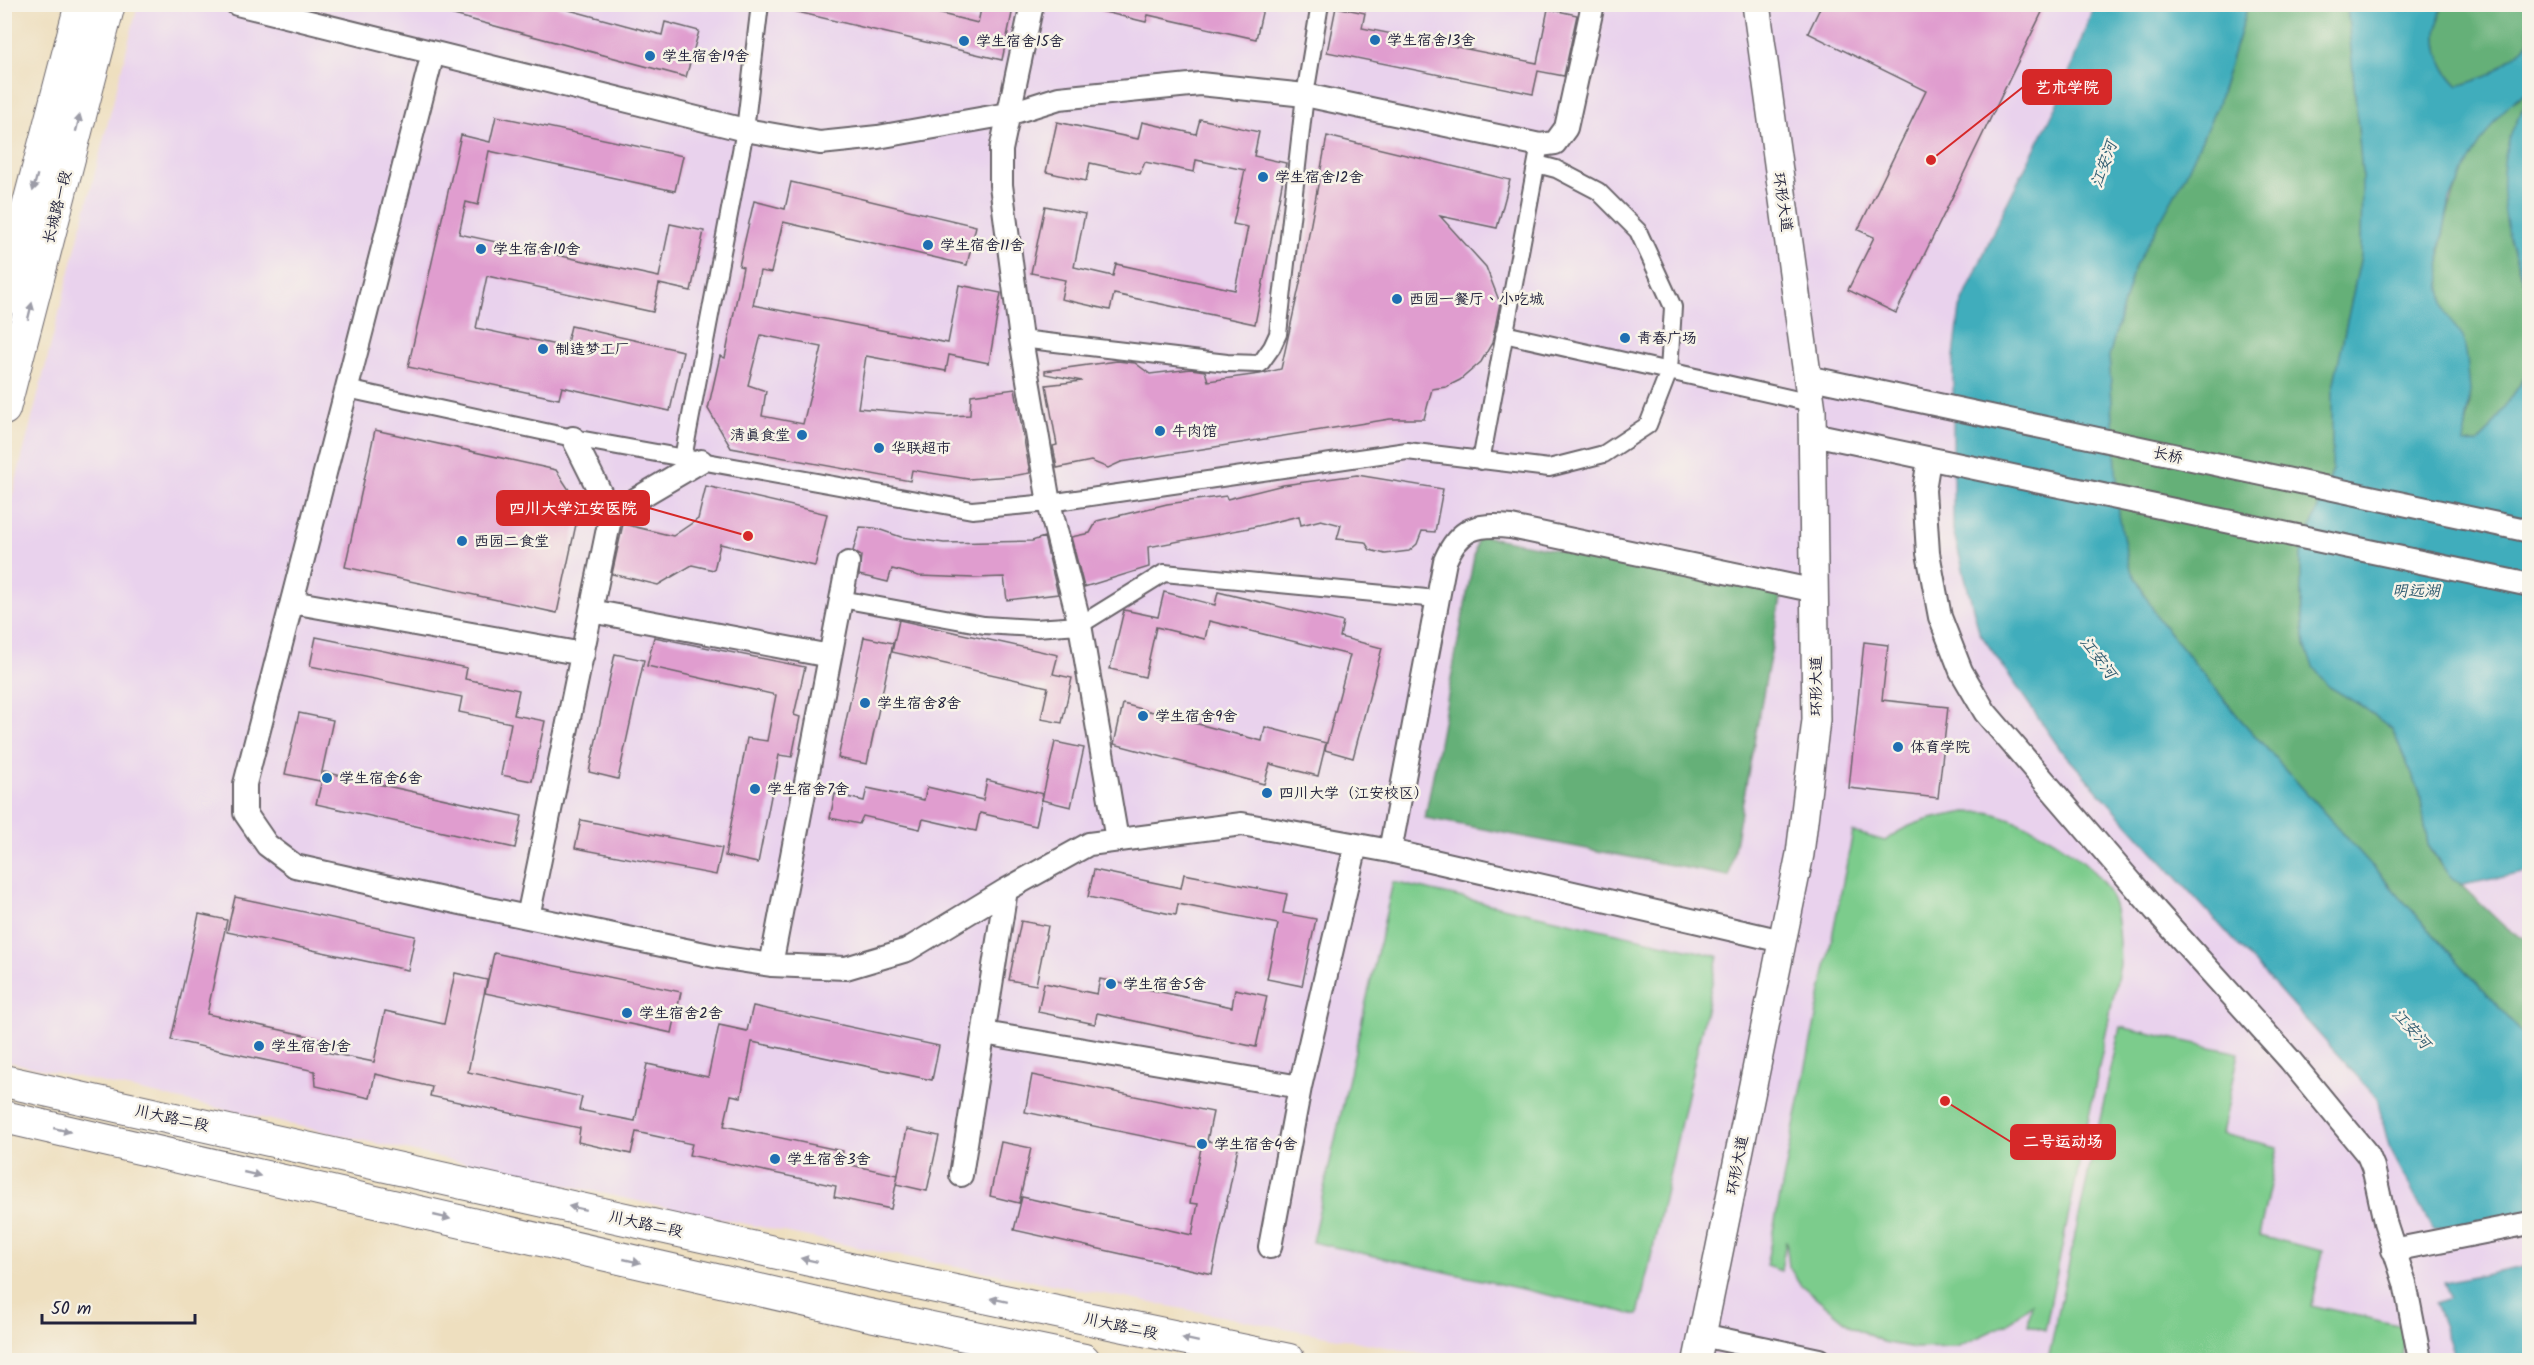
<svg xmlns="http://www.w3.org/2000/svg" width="2534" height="1365" font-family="Kalam,'LXGW WenKai TC',sans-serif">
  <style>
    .built { fill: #e9d2ed }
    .green { fill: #7ccc8c; stroke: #4f7764; stroke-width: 1.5 }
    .forest { fill: #65b078; stroke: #44695a; stroke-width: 1.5 }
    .water { fill: #3fadbc; stroke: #30687c; stroke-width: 1.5 }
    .building { fill: #e09dcf; fill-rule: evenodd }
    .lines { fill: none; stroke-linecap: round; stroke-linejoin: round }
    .pedestrian-casing { stroke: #696469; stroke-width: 20 }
    .minor-casing { stroke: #696469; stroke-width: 26 }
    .tertiary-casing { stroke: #696469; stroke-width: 30 }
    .secondary-casing { stroke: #696469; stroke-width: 34 }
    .pedestrian { stroke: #fff; stroke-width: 16 }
    .minor { stroke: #fff; stroke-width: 22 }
    .tertiary { stroke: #fff; stroke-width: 27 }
    .secondary { stroke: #fff; stroke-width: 32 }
    .oneway { fill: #9c9ca7 }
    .poi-dot { fill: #1f6fb2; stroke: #f7f3e8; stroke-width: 2 }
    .labels { text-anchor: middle; stroke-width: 5; stroke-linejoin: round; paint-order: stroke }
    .poi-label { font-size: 15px; fill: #22223b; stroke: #f7f3e8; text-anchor: start }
    .street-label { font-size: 15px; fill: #22223b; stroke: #f7f3e8 }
    .water-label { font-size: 16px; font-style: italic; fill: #2e5a6f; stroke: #f7f3e8 }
    .leader { fill: none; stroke: #d62828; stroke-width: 2 }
    .callout-dot { fill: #d62828; stroke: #f7f3e8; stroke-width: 2 }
    .callout { fill: #d62828; stroke: #d62828; stroke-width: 2 }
    .callout-label { font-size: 16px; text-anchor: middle; font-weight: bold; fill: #fff }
  </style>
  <rect width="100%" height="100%" fill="#f7f3e8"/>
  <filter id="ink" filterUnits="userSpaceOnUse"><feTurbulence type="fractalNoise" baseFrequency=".0167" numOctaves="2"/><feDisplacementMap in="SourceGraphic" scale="12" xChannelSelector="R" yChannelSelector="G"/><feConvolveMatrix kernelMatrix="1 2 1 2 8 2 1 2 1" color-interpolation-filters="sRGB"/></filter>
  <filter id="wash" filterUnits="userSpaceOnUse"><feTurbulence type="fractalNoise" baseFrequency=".008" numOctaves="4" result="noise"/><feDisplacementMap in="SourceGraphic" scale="24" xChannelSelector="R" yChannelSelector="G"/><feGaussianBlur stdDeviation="1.35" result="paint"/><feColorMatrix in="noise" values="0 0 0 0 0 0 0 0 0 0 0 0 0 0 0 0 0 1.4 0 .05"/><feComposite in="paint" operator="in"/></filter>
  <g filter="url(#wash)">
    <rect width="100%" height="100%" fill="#eedfbf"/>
    <path class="built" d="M138,5h2391v1355h-1073l-571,-107 -230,-48 -650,-144v-537z"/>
    <path class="green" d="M1967,812c8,1 17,-1 24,1 42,10 110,48 123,92 5,19 5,40 6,60l-75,365 -17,-5 4,-22 -25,21 -50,23 -42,1 -32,-6 -32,-16 -51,-42 -11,-17 -3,-27 -5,31 -15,-5 87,-434 32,9c24,-20 53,-24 82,-29z
      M1393,882l325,74 -80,359 -326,-73z
      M2120,1027l119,26 -17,81 56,13 -19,89 64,15 -12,54 96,22 -7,33h-352z"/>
    <path class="forest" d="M2248,5h99l15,167 -1,84 -29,136v78l-31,84v48l4,44 23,40 34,20 30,23 28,64 8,52 13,21 66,63 22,11v101l-288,-321 -82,-100 -30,-53 -10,-51 -10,-160 25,-88 51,-92 32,-70z
      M2443,5h86v36l-14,15 -27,20 -29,10c-24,-23 -27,-51 -16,-81z
      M2525,94l4,7 -8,10 -4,154 12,30v76l-40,60 -12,12 -14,1c2,-16 9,-38 6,-55 -4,-25 -17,-49 -23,-74 -15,-57 0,-118 31,-167 13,-21 26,-44 48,-54z
      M1478,535l304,58 -53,283 -304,-58z"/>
    <path class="water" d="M2094,5h154l-31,101 -32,70 -51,92 -25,88 10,159 10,52 30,53 82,100 288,321v170l-96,19 -44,-83 -12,-49 -317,-349 -81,-117 -26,-102v-165l7,-57 38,-87 61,-120z
      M2347,5h96c-11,30 -8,58 16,81l29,-10 27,-20 14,-15v254c-25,-61 -44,-135 0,-194l-4,-7 -9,4 -20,21 -22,34 -24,46 -10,51 1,38 5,27 17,22 4,20 3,34 -6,53 13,-1 12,-12 40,-60v501l-66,13 -14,-9 -21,-31 -8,-52 -28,-64 -30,-23 -34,-20 -15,-19 -8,-21 -4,-44v-48l31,-84v-78l29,-136 1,-84z
      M2529,1266v94h-73l-21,-57 15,-5 -6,-15z"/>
    <g id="blocks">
      <path class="building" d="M436,4h111l115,31 3,-13 34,9 -13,46 -251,-67z
        M794,4h107l77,19 4,-19h32l-12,56 -209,-49z
        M1101,4h163l-8,35 -108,-24 -2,7 -46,-11z
        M1822,4h224l-150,309 -48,-23 26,-53 -16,-7 68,-139 -118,-58z
        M1336,7l29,6 -3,15 175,35 11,-54 29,6 -13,61 -26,-5 -5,23 -206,-42z
        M496,116l187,40 -8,35 -186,-40 -11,54 -12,-3 -7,32 200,43 11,-53 34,7 -13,60 -32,-7 -6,28 -166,-36 -11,52 90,19 5,-21 112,25 -13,60 -108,-24 -3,12 -151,-32 53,-232 29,7z
        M1200,119l59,13 -5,24 32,7 -31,161 -141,-30 -4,16 -49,-11 4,-19 -34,-7 14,-67 40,8 -11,53 39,9 3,-12 119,26 13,-63 -15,-3 12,-54 -49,-10 -2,12 -49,-10 -5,12 -50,-11 -4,18 -40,-9 11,-50 81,17 4,-17 54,12z
        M1327,136l183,44 -13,48 -57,-12 46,51 14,36 -8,40 -11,19 -21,18 -14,7 -14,2 -8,30h-34l-269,43 -13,6 -17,-7 -34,7 -4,-22 4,-1 -11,-60 36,-4 -37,-7v-3l72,-10 18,2 15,11 41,-5 14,2 3,10 52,-7 21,-5 19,-86z
        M791,182l185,44 -9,39 -184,-43 -12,51 -11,-2 -7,34 195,38 11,-58 42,8 -12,70 -40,-8 -3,16 -80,-15 -8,52 90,8 22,-1 1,-20 44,-6 15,84 -18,3 -44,3 -56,-9 -2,11 -179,-33 -23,-39 12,-53 5,2 18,-91 -4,-1 15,-65 31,8zM761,335l61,12 -19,77 -41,-8 4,-25 -18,-6z
        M375,430l181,40 19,29 3,16 -21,98 -212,-46z
        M1357,475l86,14 -8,43 -13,-1 -5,13 -8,7 -24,3 -15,-4 -5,-8 -28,-3 4,-14 -20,-5 -20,5 -2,-9 -50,12 -101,19 1,20 -65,20 -13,-50 19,-4 7,-12 70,-17 59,-8 1,3 56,-14z
        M706,486l121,28 -12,52 -95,-22 -6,26 -22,-5 -34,20 -46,-11 11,-50 50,12 25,-17z
        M860,527l15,1 26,9 43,6 88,-2 12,-4 14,57 -51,6 -3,-23 -30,1 -55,-2 -27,-7 -4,13 -29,-7 2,-19 -8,-5z
        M1164,592l51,13 3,-13 125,30 -3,15 42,11 -29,110 -28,-8 25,-95 -141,-34 -4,18 -49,-12 -11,50 -35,-8 14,-59 34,7z
        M899,620l159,35 -5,19 19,4 -10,45 -21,-4 7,-32 -156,-35z
        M316,637l151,31 -2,11 54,11 -5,25 31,6 -13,60 -31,-6 10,-52 -52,-11 3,-15 -152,-31z
        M654,637l151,30 -11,48 6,2 -8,40 -13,-2 -21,108 -33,-7 22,-118 20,3 9,-46 -129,-29z
        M864,637l29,6 -26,121 -29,-6z
        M1864,642l24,3 -6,55 66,7 -10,91 -89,-10z
        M615,654l29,6 -26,119 -29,-7z
        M1123,704l139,37 3,-14 61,16 -8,33 -48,-12 -6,20 -150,-40z
        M299,713l34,7 -13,61 -35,-7z
        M1055,742l29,6 -13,59 -29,-7z
        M324,772l198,44 -7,32 -199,-44z
        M987,780l56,14 -7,32 -56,-13 -4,18 -53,-12 -3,10 -57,-13 -4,8 -29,-6 5,-24 29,7 3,-13 57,12 3,-13 56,13z
        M581,820l141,28 -6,27 -141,-27z
        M1094,870l87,18 3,-14 103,20 -4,19 33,6 -14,67 -35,-7 11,-55 -100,-20 -2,11 -88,-18z
        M235,897l180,39 -7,34 -181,-38z
        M199,914l28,6 -20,94 116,25 -3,12 54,11 11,-51 59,13 11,-51 32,7 -19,92 114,25 -3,13 56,11 12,-57 61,13 11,-52 28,6 6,-25 186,40 -7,34 -180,-38 -11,55 -10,-2 -7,31 119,25 -2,12 57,12 -7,34 -57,-12 2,-11 -147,-31 3,-11 -56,-12 -5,22 -53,-12 2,-14 -150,-32 2,-9 -57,-13 -5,24 -54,-12 -1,-15 -144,-31z
        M1021,921l27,5 -12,59 -27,-5z
        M494,953l187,39 -9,41 -187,-40z
        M1100,979l132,28 3,-18 32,7 -11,51 -159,-34 -2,11 -57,-12 6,-29 53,11z
        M1032,1075l181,37 -6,29 31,6 -26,127 -198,-44 8,-33 170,38 6,-31 -8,-1 11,-55 -176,-36z
        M907,1129l32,7 -12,55 -31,-7z
        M1001,1142l30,6 -12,55 -29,-7z"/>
    </g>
  </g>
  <g filter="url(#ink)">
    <use href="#blocks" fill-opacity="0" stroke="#696469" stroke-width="1.5"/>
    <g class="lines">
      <g class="pedestrian-casing">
        <path id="pedestrian" d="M1504,334l307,69
          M1021,339l206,24 33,1 12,-17 6,-13 27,-239 15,-91
          M347,389l226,49 399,72 77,-7 358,-52 142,17 55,-14 44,-29 21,-54 4,-64 -35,-76 -40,-40 -42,-22 -19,-5
          M683,458l62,-328 15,-126
          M1481,461l57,-306
          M841,599l143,26 51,3 45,-3 84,-52 273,26"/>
      </g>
      <g class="minor-casing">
        <path id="minor" d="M237,4l508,126 75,13 58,-6 130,-23 51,-16 141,-14 105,11 235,50 15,-2 11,-15 27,-124
          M1032,4l-31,146v35l20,154 28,164 31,122 37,215
          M433,53l-188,731v29l22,32 28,21 161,36 263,55 52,8 75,3 61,-18 99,-60 83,-46 153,-20 148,27 55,-290c14,-33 32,-38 66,-34l305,64
          M1807,377l723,154
          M1813,434l717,151
          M1929,459l-5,31 4,63 12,64 21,54 24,41 171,199 134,149 78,95 5,12 12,55 20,61 15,77
          M611,514l90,-53
          M292,602l291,52
          M591,611l239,45
          M1390,851l392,90
          M528,917l83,-403 -38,-76
          M771,965l77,-402
          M984,1033l316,54
          M961,1175l45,-285
          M1270,1247l30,-160 56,-242
          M2393,1250l137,-27
          M1702,1335l117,25"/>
      </g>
      <g class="tertiary-casing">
        <path id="tertiary" d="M1697,1360l103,-506 16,-134 -4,-310 -56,-406"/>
      </g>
      <g class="secondary-casing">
        <path id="secondary" d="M4,299l77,-295
          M4,409l105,-405
          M4,1081l864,192 421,87
          M4,1117l856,196 224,47"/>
      </g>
      <use href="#pedestrian" class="pedestrian"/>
      <use href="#minor" class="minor"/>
      <use href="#tertiary" class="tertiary"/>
      <use href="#secondary" class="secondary"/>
    </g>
    <defs><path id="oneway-solid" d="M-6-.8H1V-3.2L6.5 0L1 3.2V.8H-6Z" transform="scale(1.5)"/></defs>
    <g class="oneway">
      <use href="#oneway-solid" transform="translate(78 123) rotate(-76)"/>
      <use href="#oneway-solid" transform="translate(35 183) rotate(105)"/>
      <use href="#oneway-solid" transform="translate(30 311) rotate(-76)"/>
      <use href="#oneway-solid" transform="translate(62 1130) rotate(13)"/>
      <use href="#oneway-solid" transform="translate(252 1174) rotate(13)"/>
      <use href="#oneway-solid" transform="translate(577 1208) rotate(-168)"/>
      <use href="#oneway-solid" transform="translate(442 1217) rotate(13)"/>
      <use href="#oneway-solid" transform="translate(809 1260) rotate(-168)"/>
      <use href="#oneway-solid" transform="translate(632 1261) rotate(13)"/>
      <use href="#oneway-solid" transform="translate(999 1300) rotate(-168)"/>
      <use href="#oneway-solid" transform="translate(1190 1340) rotate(-168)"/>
    </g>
  </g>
  <g class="poi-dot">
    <circle cx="1375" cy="40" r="6"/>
    <circle cx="964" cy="41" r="6"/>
    <circle cx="650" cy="56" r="6"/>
    <circle cx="1263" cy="177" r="6"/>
    <circle cx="928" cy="245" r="6"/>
    <circle cx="481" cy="249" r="6"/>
    <circle cx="1397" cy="299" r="6"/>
    <circle cx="1625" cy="338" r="6"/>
    <circle cx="543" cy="349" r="6"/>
    <circle cx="1160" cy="431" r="6"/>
    <circle cx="802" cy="435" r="6"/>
    <circle cx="879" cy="448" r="6"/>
    <circle cx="462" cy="541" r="6"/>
    <circle cx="865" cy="703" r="6"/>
    <circle cx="1143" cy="716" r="6"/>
    <circle cx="1898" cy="747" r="6"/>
    <circle cx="327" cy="778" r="6"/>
    <circle cx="755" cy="789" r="6"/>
    <circle cx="1267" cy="793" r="6"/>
    <circle cx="1111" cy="984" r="6"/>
    <circle cx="627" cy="1013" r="6"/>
    <circle cx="259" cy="1046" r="6"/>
    <circle cx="1202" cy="1144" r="6"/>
    <circle cx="775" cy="1159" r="6"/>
  </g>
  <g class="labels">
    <g class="poi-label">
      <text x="1387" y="45">学生宿舍13舍</text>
      <text x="976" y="46">学生宿舍15舍</text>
      <text x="662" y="61">学生宿舍19舍</text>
      <text x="1275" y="182">学生宿舍12舍</text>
      <text x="940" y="250">学生宿舍11舍</text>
      <text x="493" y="254">学生宿舍10舍</text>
      <text x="1409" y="304">西园一餐厅、小吃城</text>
      <text x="1637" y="343">青春广场</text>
      <text x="555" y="354">制造梦工厂</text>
      <text x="1172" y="436">牛肉馆</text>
      <text x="790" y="440" text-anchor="end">清真食堂</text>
      <text x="891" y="453">华联超市</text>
      <text x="474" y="546">西园二食堂</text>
      <text x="877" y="708">学生宿舍8舍</text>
      <text x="1155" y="721">学生宿舍9舍</text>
      <text x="1910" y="752">体育学院</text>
      <text x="339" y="783">学生宿舍6舍</text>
      <text x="767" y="794">学生宿舍7舍</text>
      <text x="1279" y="798">四川大学（江安校区）</text>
      <text x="1123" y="989">学生宿舍5舍</text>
      <text x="639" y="1018">学生宿舍2舍</text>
      <text x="271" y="1051">学生宿舍1舍</text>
      <text x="1214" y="1149">学生宿舍4舍</text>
      <text x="787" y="1164">学生宿舍3舍</text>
    </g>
    <g class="street-label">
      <text transform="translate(1783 202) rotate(82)" y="5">环形大道</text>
      <text transform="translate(57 207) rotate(-76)" y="5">长城路一段</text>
      <text transform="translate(2168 455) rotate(12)" y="5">长桥</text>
      <text transform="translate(1816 686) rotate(-90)" y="5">环形大道</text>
      <text transform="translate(172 1118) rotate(12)" y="5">川大路二段</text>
      <text transform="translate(1737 1165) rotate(-79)" y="5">环形大道</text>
      <text transform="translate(646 1224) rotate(12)" y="5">川大路二段</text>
      <text transform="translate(1121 1326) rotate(12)" y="5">川大路二段</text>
    </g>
    <g class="water-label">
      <text transform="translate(2103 164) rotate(-70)" y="6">江安河</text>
      <text x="2416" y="596">明远湖</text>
      <text transform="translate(2099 657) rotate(53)" y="6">江安河</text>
      <text transform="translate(2412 1028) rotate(48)" y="6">江安河</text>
    </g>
  </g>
  <path class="leader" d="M1931 160L2023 87M748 536L649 508M1945 1101L2011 1142"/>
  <g class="callout-dot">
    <circle cx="1931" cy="160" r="6"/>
    <circle cx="748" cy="536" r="6"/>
    <circle cx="1945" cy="1101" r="6"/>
  </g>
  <g class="callout">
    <rect x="2023" y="70" width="88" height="34" rx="6"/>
    <rect x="497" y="491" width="152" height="34" rx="6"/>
    <rect x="2011" y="1125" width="104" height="34" rx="6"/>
  </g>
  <g class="callout-label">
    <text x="2067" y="93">艺术学院</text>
    <text x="573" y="514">四川大学江安医院</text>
    <text x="2063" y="1147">二号运动场</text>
  </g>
  <rect width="2534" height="1365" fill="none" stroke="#f7f3e8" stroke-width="24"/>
  <path d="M42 1314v9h153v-9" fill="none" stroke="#22223b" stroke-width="3"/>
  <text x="51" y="1314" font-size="18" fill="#22223b" stroke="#f7f3e8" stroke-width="4.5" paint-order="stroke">50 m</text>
</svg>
